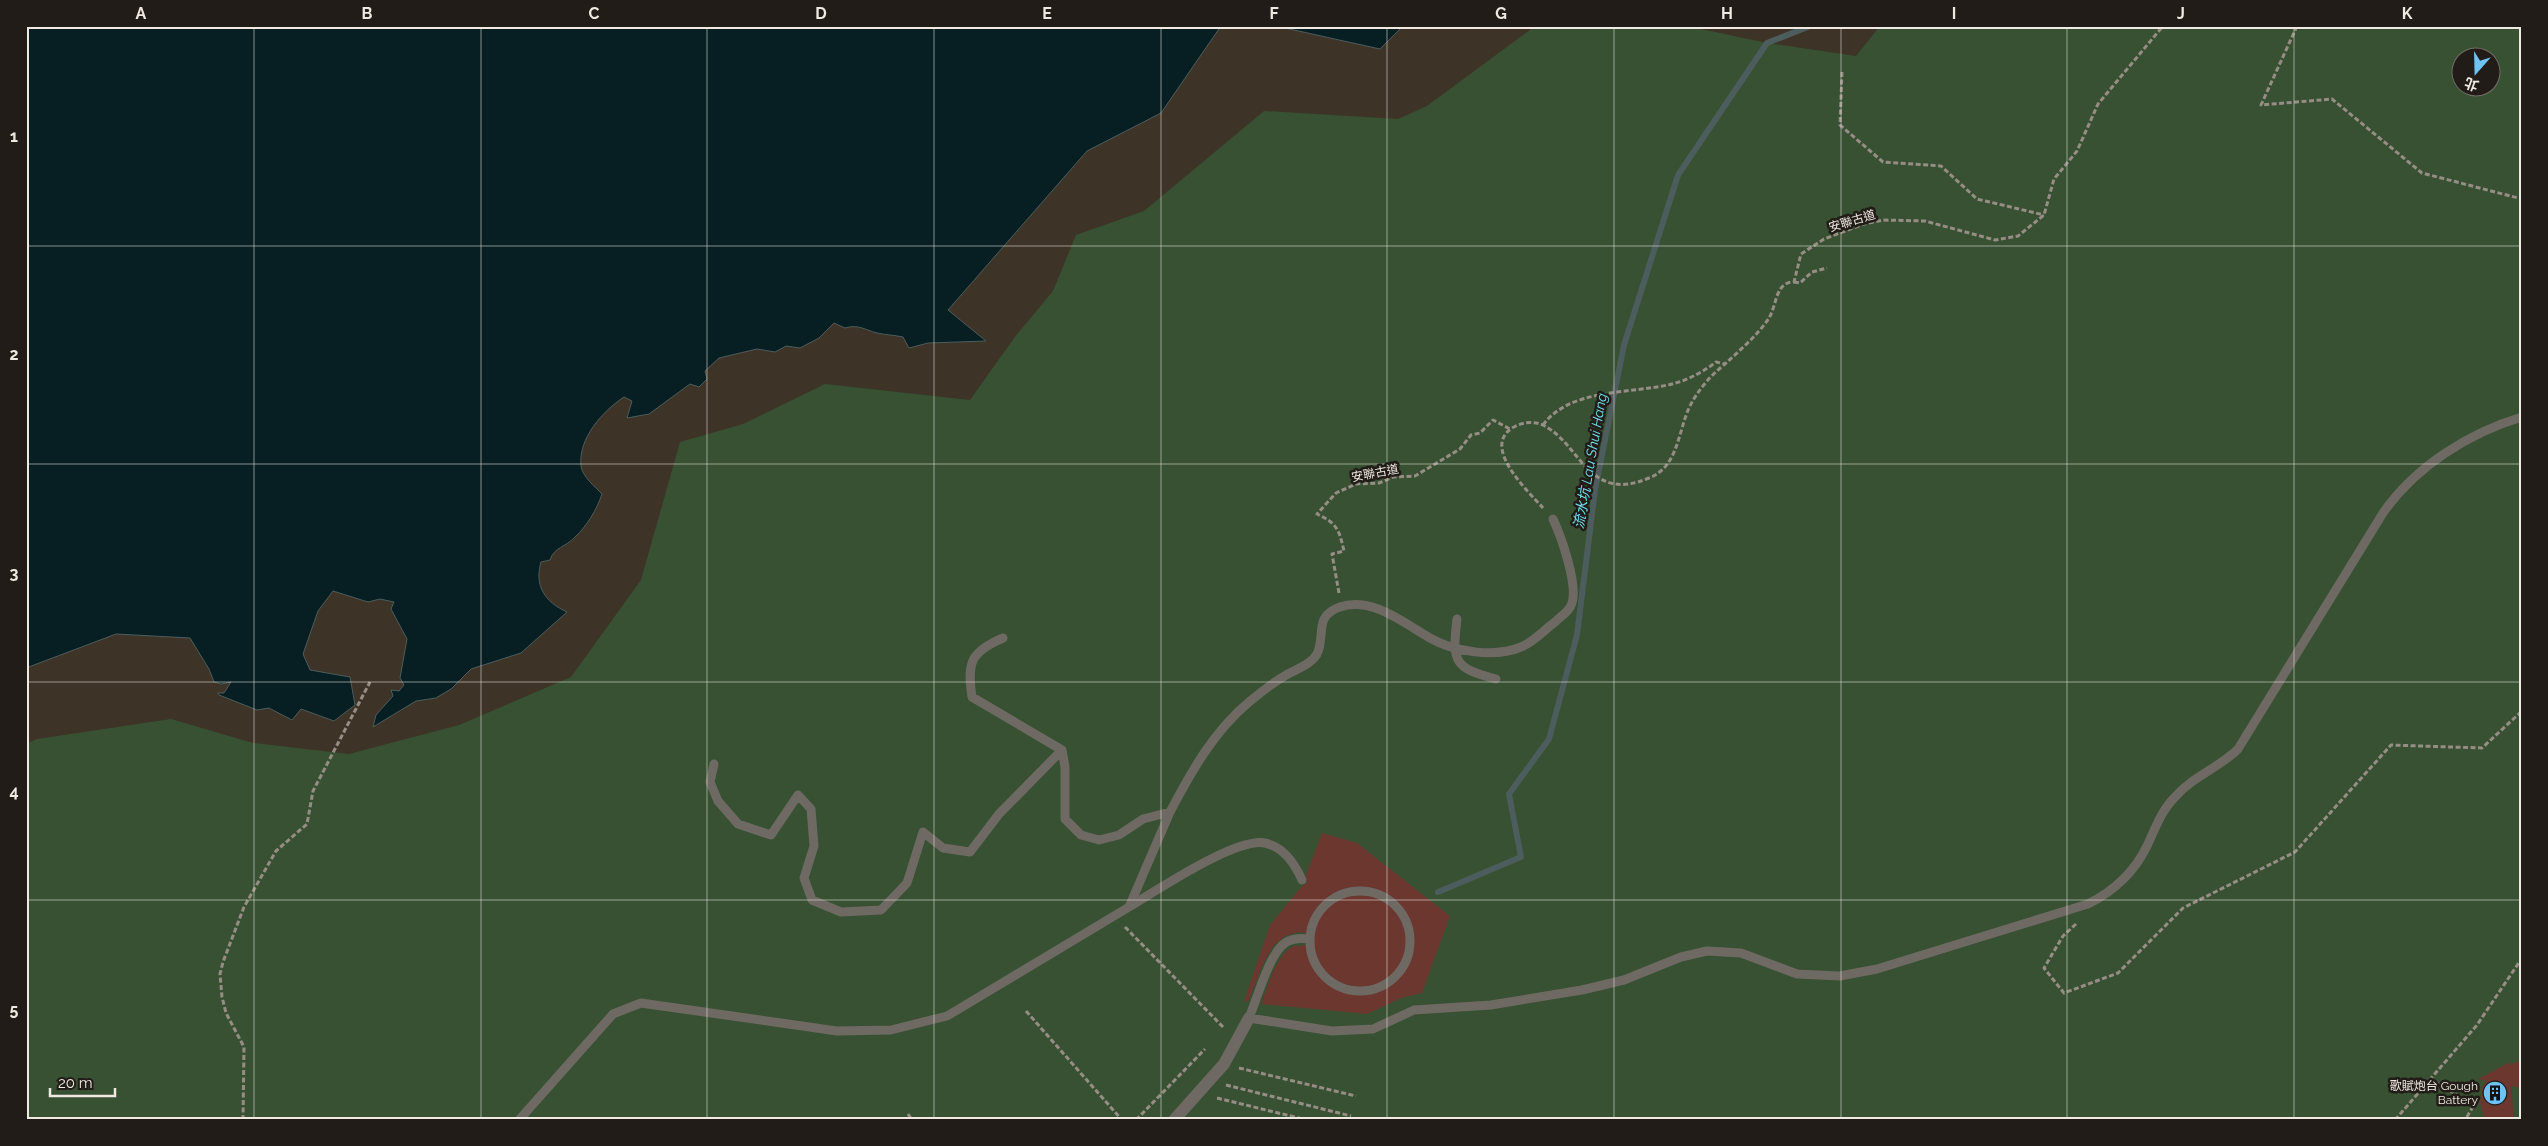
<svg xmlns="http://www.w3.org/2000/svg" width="2548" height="1146" font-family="Raleway,'Noto Sans TC',sans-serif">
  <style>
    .green { fill: #375132; fill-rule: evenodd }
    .water { fill: #071f22; stroke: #4d5c5c }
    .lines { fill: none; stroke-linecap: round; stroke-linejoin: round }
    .stream { stroke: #4d5c5c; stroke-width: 6 }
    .building { fill: #6b372f }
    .path { stroke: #968e84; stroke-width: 3; stroke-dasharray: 5 2.5; stroke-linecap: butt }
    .service { stroke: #6e6963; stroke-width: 9 }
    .minor { stroke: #6e6963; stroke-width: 12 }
    .grid { fill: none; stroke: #f0e9e2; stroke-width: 1; stroke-opacity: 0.55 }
    .labels { text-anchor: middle; stroke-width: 5; stroke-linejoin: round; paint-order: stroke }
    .street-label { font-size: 12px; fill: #f0e9e2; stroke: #211c17 }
    .poi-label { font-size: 12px; fill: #f0e9e2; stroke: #211c17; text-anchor: end }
    .water-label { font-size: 14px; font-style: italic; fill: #6de2ee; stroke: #211c17 }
    .neatline { fill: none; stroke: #f0e9e2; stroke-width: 2 }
    .grid-label { font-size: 16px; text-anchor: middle; font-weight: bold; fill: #f0e9e2 }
  </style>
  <rect width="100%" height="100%" fill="#3d3427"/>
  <path class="green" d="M1535,26h152l80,17 89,13 24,-30h642v1094h-2496v-376l11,-5 134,-20 82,24 96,11 110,-29 112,-48 70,-97 39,-138 63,-18 82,-40 145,16 44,-62 39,-47 23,-56 68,-24 120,-100 134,8 29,-13zM2460,58h30v30h-30z"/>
  <path class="water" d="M26,26h1195l-60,87 -74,38 -139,159 38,31 -58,2 -19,5 -6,-11c-9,-2 -17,-2 -26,-4 -12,-3 -18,-9 -32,-5l-11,-5 -15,15 -19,10 -14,-2 -11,6 -18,-3 -38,9 -14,13 2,8 -8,8 -9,-3 -41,30 -22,4 5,-17 -8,-4c-21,14 -46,41 -43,69 1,10 14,21 21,28 -5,15 -15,32 -27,43 -9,10 -21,10 -25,23l-9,2c-7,24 4,40 26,50l-46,41 -50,16 -20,20 -15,9 -20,3 -43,26 3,-12 17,-19 -2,-6 8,1 5,-6 -4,-7 7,-39 -16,-30 3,-7 -14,-3 -12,3 -35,-11 -15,20 -15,43 7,16 40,7 5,28 -21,16 -33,-12 -9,11 -23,-12 -12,2 -38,-15 -1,-2h6l7,-11 -10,2 -7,-2 -5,-13 -19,-31 -74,-4 -90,34z
    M1276,26h127l-23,23z"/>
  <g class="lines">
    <path class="stream" d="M1438,892l83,-35 -12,-63 40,-55 28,-104 18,-145 29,-145 54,-170 89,-132 43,-17"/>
  </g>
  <path class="building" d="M1322,833l35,10 93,73 -28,77 -21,5 -34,16 -106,-10 13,-35 10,-16 9,-7 17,-1 3,-3 -2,-8 -12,-2 -14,4 -11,9 -11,19 -15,38 -4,-1 26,-76 32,-39 5,-3 -1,-8z
    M2522,1059v29l-11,-2 3,34h-29l-5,-17 2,-15 4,-7 -8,-2 32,-17v3z"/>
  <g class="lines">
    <path class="path" d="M2297,26l-36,79 71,-6 90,74 100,26
      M1842,72l-2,53 43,37 58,4 36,33 67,16
      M1794,282l6,1 12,-11 15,-4
      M1543,425c27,-37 88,-31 129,-41 16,-4 31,-12 44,-22l9,2c15,-14 33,-29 44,-46 8,-13 6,-36 25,-36l7,-28 23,-15 40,-15 19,-4 42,1 70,19 23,-4 26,-21 10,-36 23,-28 21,-47 65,-78
      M1543,508c-14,-16 -64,-62 -29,-81 9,-5 19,-6 29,-2 38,19 45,79 106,53 29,-11 29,-46 40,-70 8,-17 21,-32 36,-44
      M1339,593l-7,-39 12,-3c-5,-21 -6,-27 -27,-37l19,-21 20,-9 23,-1 14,-6 22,-1 45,-27 11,-14 9,-2 13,-13 17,9
      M2076,924l-13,12 -19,32 20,25 54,-20 65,-65 112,-56 96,-107 91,3 40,-37
      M1125,927l99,101
      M1026,1011l96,109
      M1239,1068l117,28
      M2430,1079l44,26 -9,15
      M1226,1085l125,31
      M1217,1098l90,22
      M908,1114l4,6
      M243,1120l1,-73 -18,-34 -4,-16 -2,-23 3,-12 21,-55 32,-56 31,-27 6,-33 57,-109
      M1136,1120l69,-71
      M2395,1120l82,-95 45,-67"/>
    <path class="service" d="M1457,619c-5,42 -4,49 39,60
      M1003,638c-33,14 -36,25 -31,59l90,53
      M714,764l-4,18 8,19 20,23 33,11 27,-40 13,14 3,37 -10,32 8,22 29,12 40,-2 26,-27 16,-51 20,16 27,4 29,-38 63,-64 3,17v52l16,16 18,5 20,-5 24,-16 27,-7 -41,95c27,-16 107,-70 136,-64 18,4 30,21 37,37
      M1170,812c21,-40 44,-81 79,-110 11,-9 22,-18 34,-25 10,-7 27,-11 34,-23 9,-18 -4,-38 23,-47 32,-11 65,17 90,31 24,14 65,20 91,9 13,-5 23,-17 34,-25 6,-6 15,-11 17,-19 6,-19 -11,-67 -19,-84
      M1310 941a50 50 0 1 1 100 0a50 50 0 1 1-100 0Z
      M1308,939c-8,-1 -15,-1 -23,4 -16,11 -28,56 -36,75l83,13 41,-2 41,-19 77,-5 91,-15 42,-10 57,-23 26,-6 34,2 56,21 43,2 37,-7 211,-65c26,-13 46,-31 59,-58 8,-17 14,-35 28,-49 18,-21 44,-29 63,-48l145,-236c32,-46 85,-80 139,-96
      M519,1120l94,-106 28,-11 196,28 54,-1 56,-14 182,-109"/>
    <path class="minor" d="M1174,1120l50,-56 25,-46"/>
  </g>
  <path class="grid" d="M254,26v1094M481,26v1094M707,26v1094M934,26v1094M1161,26v1094M1387,26v1094M1614,26v1094M1841,26v1094M2067,26v1094M2294,26v1094M26,246h2496M26,464h2496M26,682h2496M26,900h2496"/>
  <defs>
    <g id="building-disc" transform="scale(1.25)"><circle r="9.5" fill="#6fc2f4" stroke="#211c17"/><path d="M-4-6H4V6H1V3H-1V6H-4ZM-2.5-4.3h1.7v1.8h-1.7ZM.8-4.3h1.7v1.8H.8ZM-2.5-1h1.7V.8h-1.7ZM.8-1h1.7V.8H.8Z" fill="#111"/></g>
  </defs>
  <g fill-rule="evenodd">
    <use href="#building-disc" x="2495" y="1093"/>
  </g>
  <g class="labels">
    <g class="street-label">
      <text transform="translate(1852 221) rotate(-17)" y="4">安聯古道</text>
      <text transform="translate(1375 473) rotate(-11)" y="4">安聯古道</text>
    </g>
    <g class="poi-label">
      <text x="2478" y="1090">歌賦炮台 Gough<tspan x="2478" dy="14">Battery</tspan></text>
    </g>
    <g class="water-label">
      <text transform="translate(1590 461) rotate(-80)" y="5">流水坑 Lau Shui Hang</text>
    </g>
  </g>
  <rect width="2548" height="1146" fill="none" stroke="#211c17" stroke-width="55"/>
  <g transform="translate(2476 72) rotate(200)"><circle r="24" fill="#211c17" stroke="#746e68"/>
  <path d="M0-4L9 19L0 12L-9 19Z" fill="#6fc2f4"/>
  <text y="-8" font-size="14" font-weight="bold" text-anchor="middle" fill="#f0e9e2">北</text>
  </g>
  <path d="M50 1088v8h65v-8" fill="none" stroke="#f0e9e2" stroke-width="2.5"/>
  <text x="58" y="1088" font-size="15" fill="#f0e9e2" stroke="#211c17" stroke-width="4" paint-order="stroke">20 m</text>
  <rect x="28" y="28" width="2492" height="1090" class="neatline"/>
  <g class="grid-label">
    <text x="141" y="19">A</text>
    <text x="367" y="19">B</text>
    <text x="594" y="19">C</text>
    <text x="821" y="19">D</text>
    <text x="1047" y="19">E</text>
    <text x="1274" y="19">F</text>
    <text x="1501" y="19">G</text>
    <text x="1727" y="19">H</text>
    <text x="1954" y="19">I</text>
    <text x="2181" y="19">J</text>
    <text x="2407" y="19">K</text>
    <text x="14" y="142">1</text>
    <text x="14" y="360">2</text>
    <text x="14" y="579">3</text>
    <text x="14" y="797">4</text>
    <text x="14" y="1015">5</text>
  </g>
</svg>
